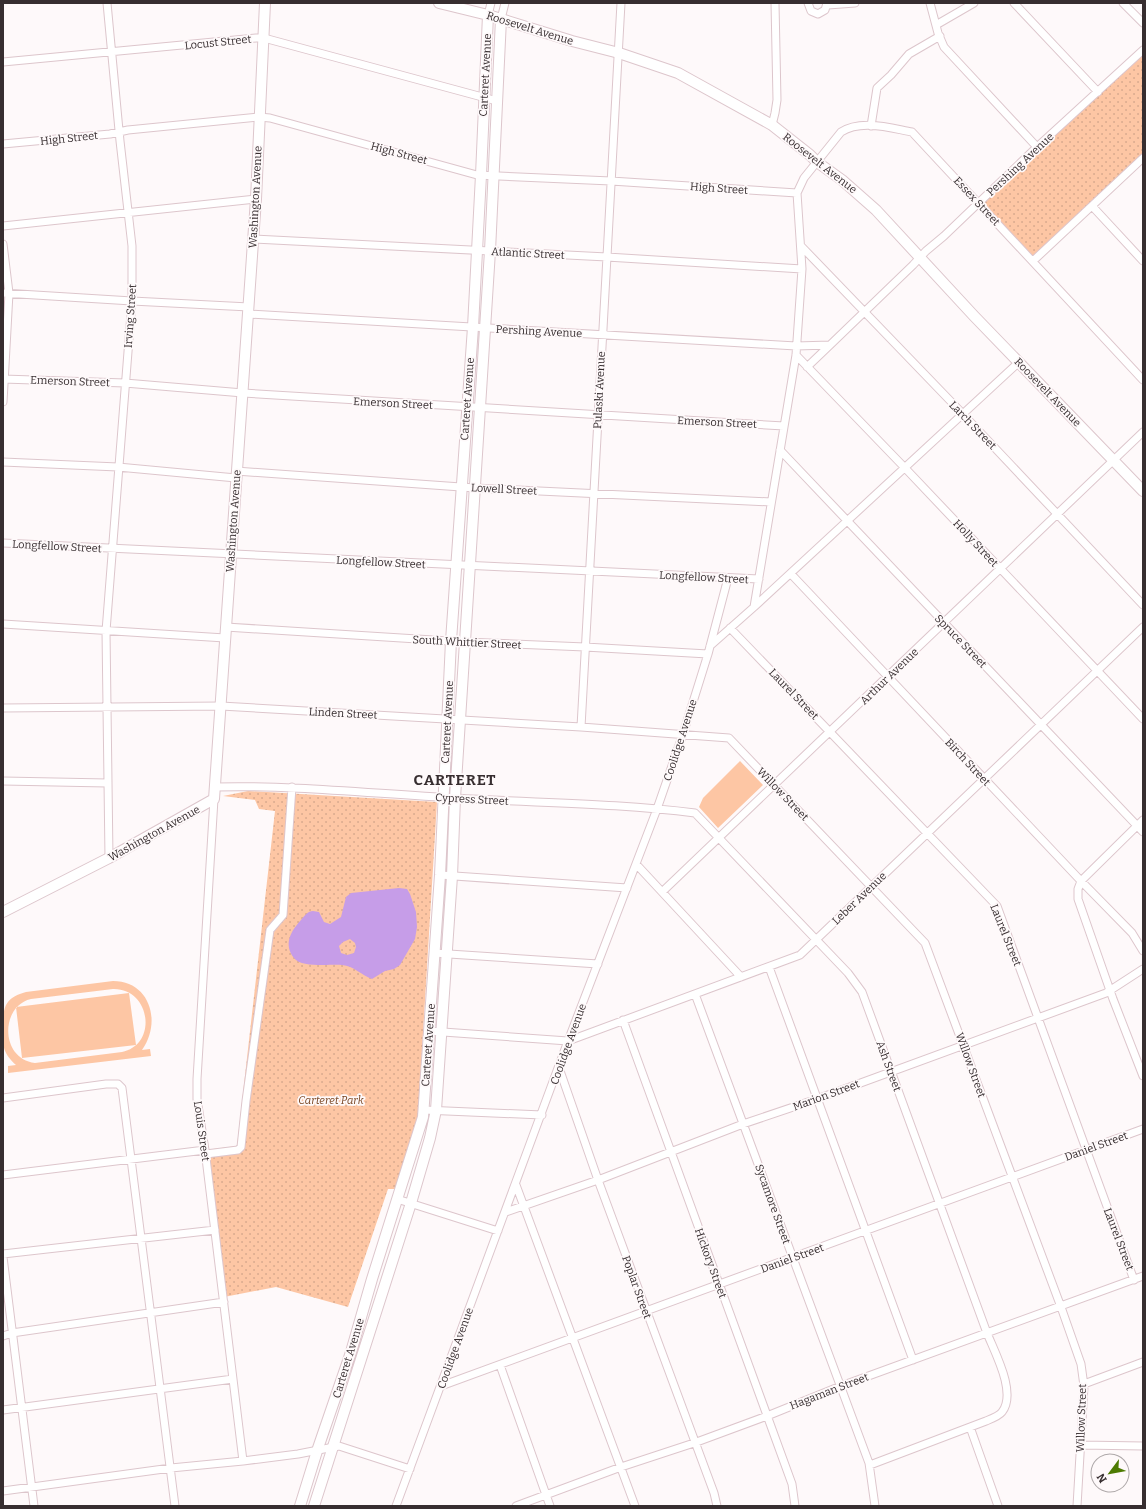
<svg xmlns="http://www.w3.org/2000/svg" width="1146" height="1509" font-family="Bitter,serif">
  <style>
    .grass { fill: #fdc6a4; fill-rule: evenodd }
    .park { fill: url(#park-dots) }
    .water { fill: #c69de8; fill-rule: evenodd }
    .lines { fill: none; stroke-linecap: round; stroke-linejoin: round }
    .street-casing { stroke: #ddc6cc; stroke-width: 9 }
    .secondary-casing { stroke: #ddc6cc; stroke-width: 12 }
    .street { stroke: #fff; stroke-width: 7 }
    .secondary { stroke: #fff; stroke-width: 10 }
    .labels { text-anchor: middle; stroke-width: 3.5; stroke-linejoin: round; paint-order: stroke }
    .street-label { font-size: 11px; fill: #372e30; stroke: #fef9fa }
    .park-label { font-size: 11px; font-style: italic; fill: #794521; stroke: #fef9fa }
    .district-label { font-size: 15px; font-weight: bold; letter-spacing: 1px; fill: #372e30; stroke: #fef9fa }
  </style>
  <defs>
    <pattern id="park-dots" width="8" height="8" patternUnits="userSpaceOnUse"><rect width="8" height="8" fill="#fdc6a4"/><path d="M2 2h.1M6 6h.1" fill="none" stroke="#d9aa8e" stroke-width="1.8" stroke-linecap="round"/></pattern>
  </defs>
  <rect width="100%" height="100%" fill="#fef9fa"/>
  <path class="grass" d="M740,761l23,24 -45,43 -19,-21 4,-9z
    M113,981c37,0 49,41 29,69l8,-1 1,7 -143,17v-7l8,-1c-14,-13 -13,-19 -13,-37 0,-20 1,-30 23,-36zM113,989c38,-1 45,56 9,63l-87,11c-35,-4 -35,-57 -4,-64z
    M129,993l7,52 -114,13 -6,-51z"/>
  <path class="park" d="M1143,49v111l-108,101 -54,-62z
    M248,791l189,11 -19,314 -23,73h-7l-40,118 -72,-20 -52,10 -19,-147 32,-4 38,-335 -16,-2 -4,-9 -32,-4z"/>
  <path class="water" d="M399,888l8,1 3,5 6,18 1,15 -2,12 -15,26 -6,4 -9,2 -13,8c-11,-4 -18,-13 -30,-14 -12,-1 -41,3 -48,-7 -11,-14 -3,-27 7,-38 3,-4 7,-9 12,-9 2,0 4,1 6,1l5,10 6,2 11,-7 5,-20 5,-4zM350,939l5,4 1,4 -2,6 -7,2 -6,-2 -2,-7 4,-4z"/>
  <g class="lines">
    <g class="street-casing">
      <path id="street" d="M107,3l13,138 12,105v55l-26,330 3,227
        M808,3l3,8 7,3 7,-4 2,-7
        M930,3l8,30 6,14 93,100
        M1014,3l84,89
        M1123,3l20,20
        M828,5l27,-2
        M488,15l3,-12
        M501,19l4,-16
        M936,25l38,-22
        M3,62l253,-24h8l233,63
        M772,125l3,-12 2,-13 -2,-97
        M871,126l6,-38 14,-13 18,-21 31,-18
        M3,144l107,-10 18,-4 131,-13 11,1 207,57 134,6 186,12
        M1092,206l51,55
        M3,226l253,-27
        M253,239l354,18 195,12
        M3,244l6,49 -6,109
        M801,246l160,166 182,193
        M1033,261l110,-103
        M3,293l129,8 117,6
        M248,314l548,32 34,-1 83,-80 13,-14 18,-15 93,-89 106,-97
        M796,355l109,113 238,251
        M807,367l23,-22
        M3,379l122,4 118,10 541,33
        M780,450l363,382
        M3,462l115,5 118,11
        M236,471l239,17 296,14
        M3,543l756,36
        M791,574l290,307 51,52 11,18
        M754,607l265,-245
        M3,624l222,14
        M226,627l239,15 120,5 123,7
        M730,628l267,278 137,374
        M710,646l44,-39 42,-252 6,-86 -5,-76 7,-15 37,-46c20,-13 49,-4 71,0l231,248
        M3,708l218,-2 360,21 148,11 196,205 136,364 20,57 3,22 -7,120
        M581,727l40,-724
        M3,781l104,2
        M215,787c80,-2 161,7 241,11 80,5 160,5 239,15l153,160 14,19 125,341c8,20 30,60 15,79 -3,4 -11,7 -16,9l-116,44
        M214,799l-17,280v20l8,51 38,311
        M1143,820l-62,61 -3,8v10l35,100 30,77
        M636,864l105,113
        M440,875l187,13
        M662,892l481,-460
        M434,953l164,11
        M769,967l144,393
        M695,994l174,469 6,43
        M623,1020l169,464 3,22
        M429,1031l139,10 232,-86 343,-328
        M559,1068l39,112 116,313 3,13
        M3,1098l103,-14h12l4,4 53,418
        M424,1110l118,5
        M206,1154l32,-4 3,-3 5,-46 24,-171 13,-15 9,-128
        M3,1175l202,-25
        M516,1185l119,321
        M397,1199l101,32
        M506,1212l92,-32 145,-56 74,-25 289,-106 37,-24
        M3,1254l212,-24
        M3,1257l31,249
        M3,1336l9,-3 212,-31
        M500,1365l50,141
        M1084,1384l59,-22
        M441,1386l702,-257
        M3,1410l230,-31
        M970,1427l28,79
        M1081,1445l62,1
        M3,1491l168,-23 72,-7 55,-7 41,-8 71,23
        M396,1506l172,-465 89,-232 26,-75 25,-80 20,-76
        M516,1506l105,-39 73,-24 73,-27 74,-30 302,-110"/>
    </g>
    <g class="secondary-casing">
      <path id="secondary" d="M439,3l49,12 84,26 47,12 59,20 94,52 38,30 7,7 25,18 34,30 98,106 169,175
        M3,912l106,-54 105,-59 42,-600 9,-196
        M300,1506l17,-55 34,-99 21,-73 51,-162 17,-242 11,-234 22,-314 8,-152 7,-160
        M314,1506l97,-303 19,-65 6,-28 16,-234 3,-78 35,-547 11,-232"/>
    </g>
    <use href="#street" class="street"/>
    <use href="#secondary" class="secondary"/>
  </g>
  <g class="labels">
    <g class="street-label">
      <text transform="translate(530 28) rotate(17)" y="4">Roosevelt Avenue</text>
      <text transform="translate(218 42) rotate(-6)" y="4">Locust Street</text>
      <text transform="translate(485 75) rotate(-87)" y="4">Carteret Avenue</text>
      <text transform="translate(69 138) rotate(-6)" y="4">High Street</text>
      <text transform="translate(399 153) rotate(15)" y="4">High Street</text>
      <text transform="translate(820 163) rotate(38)" y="4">Roosevelt Avenue</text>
      <text transform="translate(1020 164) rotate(-43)" y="4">Pershing Avenue</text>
      <text transform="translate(719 188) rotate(4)" y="4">High Street</text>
      <text transform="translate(255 197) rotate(-87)" y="4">Washington Avenue</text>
      <text transform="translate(977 201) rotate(47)" y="4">Essex Street</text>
      <text transform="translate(528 253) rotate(3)" y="4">Atlantic Street</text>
      <text transform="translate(130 316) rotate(-86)" y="4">Irving Street</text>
      <text transform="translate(539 331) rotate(3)" y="4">Pershing Avenue</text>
      <text transform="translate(70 381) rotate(2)" y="4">Emerson Street</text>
      <text transform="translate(599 390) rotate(-87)" y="4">Pulaski Avenue</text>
      <text transform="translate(1048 392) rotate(46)" y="4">Roosevelt Avenue</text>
      <text transform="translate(467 399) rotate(-86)" y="4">Carteret Avenue</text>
      <text transform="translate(393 403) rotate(3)" y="4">Emerson Street</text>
      <text transform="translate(717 422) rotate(3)" y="4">Emerson Street</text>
      <text transform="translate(973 425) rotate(46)" y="4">Larch Street</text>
      <text transform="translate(504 489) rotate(3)" y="4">Lowell Street</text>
      <text transform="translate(233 521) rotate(-86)" y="4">Washington Avenue</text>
      <text transform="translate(976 543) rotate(47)" y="4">Holly Street</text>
      <text transform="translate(57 546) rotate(3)" y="4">Longfellow Street</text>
      <text transform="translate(381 562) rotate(3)" y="4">Longfellow Street</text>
      <text transform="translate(704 577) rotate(3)" y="4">Longfellow Street</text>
      <text transform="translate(961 641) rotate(46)" y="4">Spruce Street</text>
      <text transform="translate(467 642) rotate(3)" y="4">South Whittier Street</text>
      <text transform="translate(889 676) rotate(-44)" y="4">Arthur Avenue</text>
      <text transform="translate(794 694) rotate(46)" y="4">Laurel Street</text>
      <text transform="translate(343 713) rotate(3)" y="4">Linden Street</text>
      <text transform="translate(447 722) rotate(-87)" y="4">Carteret Avenue</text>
      <text transform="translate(680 740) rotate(-72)" y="4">Coolidge Avenue</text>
      <text transform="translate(968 762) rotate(47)" y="4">Birch Street</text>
      <text transform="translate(783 794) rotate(46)" y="4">Willow Street</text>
      <text transform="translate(472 799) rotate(3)" y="4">Cypress Street</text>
      <text transform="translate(154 833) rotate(-29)" y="4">Washington Avenue</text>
      <text transform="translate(859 898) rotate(-44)" y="4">Leber Avenue</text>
      <text transform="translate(1006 935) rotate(68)" y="4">Laurel Street</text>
      <text transform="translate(568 1044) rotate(-70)" y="4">Coolidge Avenue</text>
      <text transform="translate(428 1045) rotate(-86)" y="4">Carteret Avenue</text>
      <text transform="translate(971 1065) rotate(70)" y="4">Willow Street</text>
      <text transform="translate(889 1066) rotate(70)" y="4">Ash Street</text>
      <text transform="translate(826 1095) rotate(-20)" y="4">Marion Street</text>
      <text transform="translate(202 1131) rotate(82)" y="4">Louis Street</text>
      <text transform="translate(1096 1146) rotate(-20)" y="4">Daniel Street</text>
      <text transform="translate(773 1204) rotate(70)" y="4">Sycamore Street</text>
      <text transform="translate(1119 1239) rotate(69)" y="4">Laurel Street</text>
      <text transform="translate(792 1258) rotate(-20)" y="4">Daniel Street</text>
      <text transform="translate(711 1263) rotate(70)" y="4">Hickory Street</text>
      <text transform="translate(637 1287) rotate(70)" y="4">Poplar Street</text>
      <text transform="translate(455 1348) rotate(-70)" y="4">Coolidge Avenue</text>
      <text transform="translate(348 1358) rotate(-73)" y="4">Carteret Avenue</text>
      <text transform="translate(829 1391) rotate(-21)" y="4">Hagaman Street</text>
      <text transform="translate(1081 1418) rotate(-88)" y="4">Willow Street</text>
    </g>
    <g class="park-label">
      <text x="331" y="1104">Carteret Park</text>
    </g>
    <g class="district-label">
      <text x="455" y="785">CARTERET</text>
    </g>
  </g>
  <rect width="1146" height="1509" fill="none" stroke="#372e30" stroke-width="8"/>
  <g transform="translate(1110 1473) rotate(238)"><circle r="19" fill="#fef9fa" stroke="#aea8a9"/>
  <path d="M0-3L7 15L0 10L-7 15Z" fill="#4d7b02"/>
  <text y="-6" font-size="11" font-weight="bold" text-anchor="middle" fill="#372e30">N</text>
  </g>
</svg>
